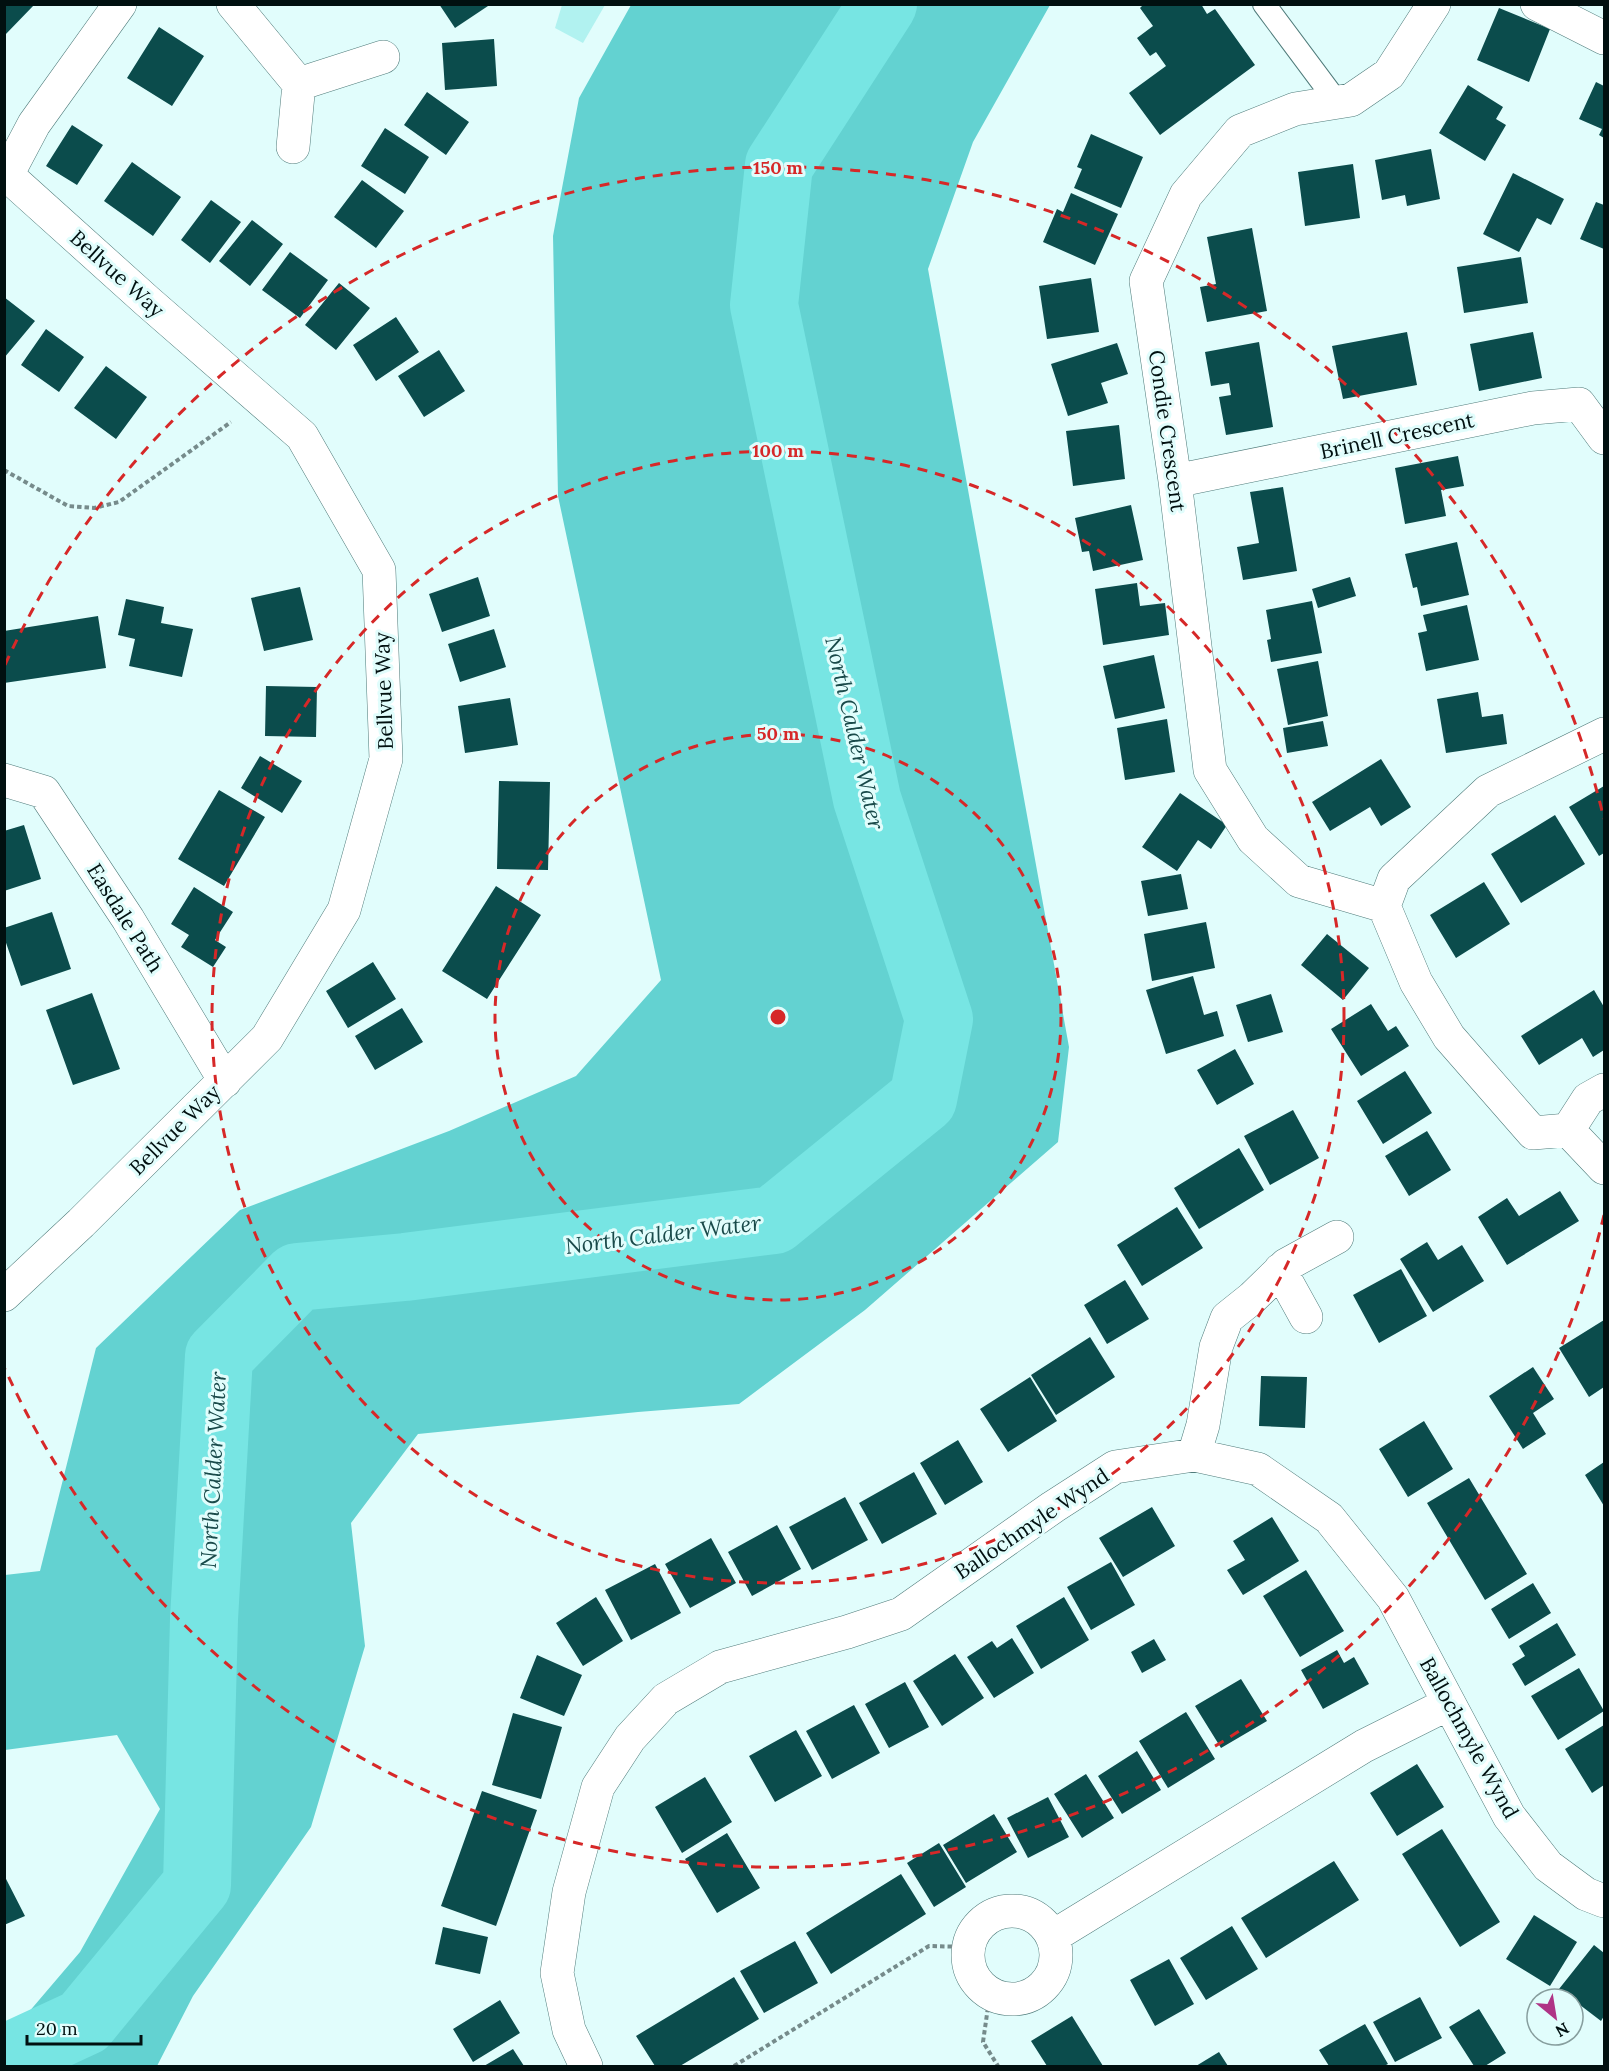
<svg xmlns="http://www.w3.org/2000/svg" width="1609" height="2071" font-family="Lora,serif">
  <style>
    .green { fill: #b1f2f0 }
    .forest { fill: #63d2d1 }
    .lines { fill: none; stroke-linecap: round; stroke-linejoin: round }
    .river { stroke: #77e5e3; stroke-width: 68 }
    .building { fill: #0b4c4c }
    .lane-casing { stroke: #507c7b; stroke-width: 24 }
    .street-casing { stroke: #507c7b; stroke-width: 34 }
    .path { stroke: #768b8b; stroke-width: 4; stroke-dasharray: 4.5 3; stroke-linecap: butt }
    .lane { stroke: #fff; stroke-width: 22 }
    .street { stroke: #fff; stroke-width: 33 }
    .ring { fill: none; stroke: #d62828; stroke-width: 3; stroke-dasharray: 10 8 }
    .labels { text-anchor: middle; stroke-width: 6; stroke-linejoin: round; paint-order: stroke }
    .street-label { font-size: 21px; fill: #011010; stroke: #e1fdfc }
    .water-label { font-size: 22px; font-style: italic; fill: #194a4a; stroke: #e1fdfc }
    .centre { fill: #d62828; stroke: #e1fdfc; stroke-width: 3 }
    .ring-label { font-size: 18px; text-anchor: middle; font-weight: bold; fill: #d62828; stroke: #e1fdfc; stroke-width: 6; stroke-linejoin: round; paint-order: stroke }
  </style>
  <rect width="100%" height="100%" fill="#e1fdfc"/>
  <path class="green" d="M562,5h43l-22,38 -28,-15z"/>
  <path class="forest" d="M631,5h419l-77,137 -45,127 141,778 -11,95 -193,168 -126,94 -101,8 -220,22 -67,89 14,123 -54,181 -118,169 -36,70h-152v-35l17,-11 58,-68 80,-143 -43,-74 -112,15v-175l35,-4 56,-223 144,-138 209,-79 127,-55 85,-96 -103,-484 -5,-260 26,-138z"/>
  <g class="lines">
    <path class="river" d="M4,2059l80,-37 113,-137 7,-266 15,-263 78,-79 108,-10 369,-47 149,-121 16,-80 -72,-220 -103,-494 15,-140 104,-161"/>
  </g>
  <path class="building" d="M4,4h31l-31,32z
    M439,4h52l-36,24z
    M1144,4h57l6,10 8,-5 40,56 -95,70 -31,-42 37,-27 -10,-14 -6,4 -13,-18 16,-12 -13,-18z
    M1499,8l51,21 -21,53 -52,-22z
    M159,27l45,29 -32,50 -45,-28z
    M494,39l3,47 -52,4 -3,-47z
    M1596,82l8,4v52l-5,-3 3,-6 -23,-10z
    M1468,85l35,22 -7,12 10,6 -21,36 -46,-28z
    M427,92l42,30 -23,33 -42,-30z
    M72,125l31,20 -26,40 -31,-19z
    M385,128l44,29 -24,37 -44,-28z
    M1091,134l52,23 -22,51 -47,-20 8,-19 -5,-2z
    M1431,149l9,50 -33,7 -2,-11 -23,5 -7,-40z
    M132,162l49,35 -28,39 -49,-35z
    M1353,164l7,54 -55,8 -7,-54z
    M1513,173l51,26 -13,26 -14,-7 -18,34 -36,-18z
    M362,180l42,31 -28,37 -42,-31z
    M1071,193l47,21 -23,51 -52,-23 14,-33 6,3z
    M211,200l30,22 -31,41 -29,-23z
    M1596,202l8,3v44l-24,-10z
    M252,220l31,24 -33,42 -31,-25z
    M1252,228l15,83 -60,11 -7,-35 16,-3 -9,-47z
    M290,252l38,28 -28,38 -38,-28z
    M1521,257l7,46 -64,10 -7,-46z
    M1091,278l8,54 -52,7 -8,-53z
    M339,283l31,25 -34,42 -31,-25z
    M4,297l31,24 -31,37z
    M396,317l23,35 -43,29 -23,-36z
    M46,329l38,28 -25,35 -38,-27z
    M1407,332l10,53 -74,14 -11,-53z
    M1533,332l9,46 -63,13 -9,-47z
    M1259,342l14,85 -47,8 -7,-38 12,-2 -2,-12 -18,3 -6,-34z
    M1117,343l11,31 -27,9 7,20 -40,13 -17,-52z
    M439,350l26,41 -41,26 -26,-41z
    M106,366l41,31 -31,42 -42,-31z
    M1119,425l6,54 -52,7 -7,-55z
    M1458,456l6,30 -23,4 5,26 -41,8 -10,-56z
    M1283,487l14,84 -54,9 -6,-33 22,-4 -9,-51z
    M1131,505l12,55 -50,11 -4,-20 -7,1 -7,-34z
    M1457,542l12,53 -48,11 -4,-19 -4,1 -8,-34z
    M478,577l12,39 -48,16 -13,-38z
    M1350,577l6,19 -38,12 -6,-19z
    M1137,583l3,23 25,-3 4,32 -66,10 -8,-56z
    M300,587l13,53 -49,11 -13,-53z
    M126,599l38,8 -3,16 32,6 -11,48 -53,-11 6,-27 -17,-4z
    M1312,601l10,52 -51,9 -4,-22 4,-1 -5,-29z
    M1467,605l12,55 -53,11 -8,-38 9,-2 -4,-16z
    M98,616l8,52 -102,15v-52z
    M494,629l12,38 -46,15 -12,-38z
    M1154,655l11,53 -50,11 -12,-53z
    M1318,661l10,55 -40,9 -11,-56z
    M266,686l51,1 -1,50 -51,-1z
    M1478,692l4,25 21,-3 4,30 -61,9 -9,-54z
    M510,698l8,47 -53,8 -7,-47z
    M1167,719l8,53 -50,8 -8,-52z
    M1323,721l5,25 -41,7 -4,-25z
    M260,756l42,25 -20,32 -41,-25z
    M1381,759l30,48 -30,19 -11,-19 -40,24 -18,-29z
    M499,781l51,1 -2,88 -51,-1z
    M1604,786v67l-5,3 -30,-49z
    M219,790l46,27 -41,69 -46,-27z
    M1180,793l47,32 -16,24 -13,-9 -21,31 -35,-24z
    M1555,815l30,49 -64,39 -30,-49z
    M24,825l17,54 -37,12v-60z
    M1181,874l7,35 -40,7 -7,-35z
    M1484,882l26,42 -54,34 -26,-43z
    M496,886l45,29 -54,84 -45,-28z
    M194,887l39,25 -18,28 11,7 -13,20 -32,-20 8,-12 -18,-11z
    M52,912l19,57 -50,17 -17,-49v-9z
    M1206,922l9,46 -63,13 -8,-47z
    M1327,934l42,34 -26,32 -42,-35z
    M373,962l23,37 -48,29 -22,-37z
    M1193,976l11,39 13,-4 7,25 -58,18 -20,-64z
    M1594,990l10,17v43l-11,7 -11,-19 -43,27 -18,-29z
    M92,993l28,76 -47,16 -27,-75z
    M1271,994l12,38 -35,10 -12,-37z
    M1371,1004l17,27 8,-5 13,20 -48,30 -30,-47z
    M402,1008l21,34 -48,28 -20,-34z
    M1235,1049l19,35 -37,21 -20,-35z
    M1405,1071l27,42 -49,31 -26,-43z
    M1293,1110l26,48 -49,27 -26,-49z
    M1427,1131l24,39 -42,26 -24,-40z
    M1239,1148l25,42 -65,39 -25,-41z
    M1560,1191l19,30 -72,44 -29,-48 29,-19 12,18z
    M1177,1207l26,41 -61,38 -25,-41z
    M1427,1242l11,18 24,-15 22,36 -51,31 -33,-53z
    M1401,1269l26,47 -48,27 -26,-48z
    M1125,1280l24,39 -42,25 -23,-39z
    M1604,1320v67l-15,10 -30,-49z
    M1090,1337l25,40 -59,38 -25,-40z
    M1533,1367l21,32 -21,14 13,21 -23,15 -34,-53z
    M1261,1376l46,1 -2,51 -46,-2z
    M1030,1377l27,44 -49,31 -28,-43z
    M1424,1421l29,48 -45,28 -29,-48z
    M958,1440l25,42 -38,23 -25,-42z
    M1604,1462v44l-19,-31z
    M914,1472l23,42 -55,30 -23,-41z
    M1469,1478l58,96 -42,26 -58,-97z
    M845,1497l23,43 -56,30 -23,-43z
    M1152,1507l23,39 -52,31 -24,-39z
    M1272,1517l27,44 -56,34 -16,-25 18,-10 -12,-19z
    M777,1525l24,44 -49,27 -24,-44z
    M711,1538l25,45 -46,25 -25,-44z
    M1111,1562l24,43 -44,25 -24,-43z
    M655,1564l26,49 -50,27 -26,-50z
    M1306,1570l38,61 -44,26 -37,-61z
    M1533,1583l18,30 -42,26 -18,-30z
    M596,1597l27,44 -40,25 -27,-43z
    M1064,1597l25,43 -48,29 -25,-43z
    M1557,1623l19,32 -51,31 -13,-22 13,-8 -6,-10z
    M1012,1638l22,35 -40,25 -27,-41 25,-16 5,7z
    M1154,1639l12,21 -24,13 -11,-21z
    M1337,1650l7,13 10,-6 15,27 -46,25 -22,-39z
    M955,1654l29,44 -42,28 -29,-45z
    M537,1655l45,20 -18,41 -44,-18z
    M1579,1668l25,43 -46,29 -27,-44z
    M1241,1679l26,42 -46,27 -26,-42z
    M905,1682l24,45 -40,21 -24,-44z
    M854,1705l26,48 -48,26 -26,-48z
    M1186,1712l29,47 -47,29 -29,-47z
    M513,1713l49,14 -21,72 -49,-14z
    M1604,1725v60l-12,8 -27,-44z
    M796,1730l26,46 -47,26 -26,-46z
    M1137,1751l24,39 -39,24 -24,-38z
    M1417,1764l27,43 -47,29 -27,-43z
    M1086,1774l28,44 -32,20 -28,-44z
    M705,1777l27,45 -50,31 -27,-46z
    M482,1791l55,19 -41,116 -55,-20z
    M1048,1797l21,40 -41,21 -21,-40z
    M994,1814l23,38 -51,31 -23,-38z
    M1442,1829l58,93 -40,25 -58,-93z
    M727,1833l33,55 -43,25 -32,-54z
    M939,1843l27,44 -32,20 -27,-44z
    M1334,1861l25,39 -93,58 -25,-40z
    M901,1874l25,40 -95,60 -25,-41z
    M4,1875l21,41 -21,9z
    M1534,1915l43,27 -27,44 -44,-27z
    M1232,1926l26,43 -52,31 -26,-42z
    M443,1927l45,10 -8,37 -45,-10z
    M795,1941l23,42 -54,30 -24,-42z
    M1594,1945l10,8v63l-3,5 -42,-32z
    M1169,1959l25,45 -39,22 -25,-46z
    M734,1977l25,42 -79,47h-25l-19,-30z
    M1420,1997l22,41 -47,24 -22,-40z
    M500,2000l20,33 -47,29 -20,-33z
    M1479,2009l27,44 -21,13h-11l-25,-39z
    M1072,2016l31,50h-56l-16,-25z
    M1365,2024l23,40 -4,2h-55l-10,-16z
    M513,2049l11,17h-40z
    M1219,2052l9,14h-32z"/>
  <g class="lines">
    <g class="lane-casing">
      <path id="lane" d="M1264,4l73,98"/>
    </g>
    <g class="street-casing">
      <path id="street" d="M233,4l66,80
        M1537,4l67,34
        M293,147l6,-63 84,-27
        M4,174l3,1 27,-51 86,-120
        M1175,481l358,-73 46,-4 25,34
        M4,780l40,12 84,127 97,162
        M1384,906l-85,-25 -46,-42 -43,-69 -35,-289 -29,-200 40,-86 54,-64 55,-22 56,-9 38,-26 45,-70
        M1568,1130l-35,3 -84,-96 -33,-55 -32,-76 10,-27 94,-88 116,-57
        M1568,1130l20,-31 16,-9
        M1568,1130l36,38
        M1280,1270l26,47
        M4,1295l77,-72 186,-185 77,-128 42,-151 -7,-189 -77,-134 -155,-135 -140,-126
        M1194,1455l9,-30 13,-78 11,-29 25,-20 34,-33 51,-28
        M968 1955a44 44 0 1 1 88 0a44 44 0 1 1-88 0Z
        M1052,1937l312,-191 84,-42
        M586,2066l-17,-36 -12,-57 12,-81 29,-105 32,-49 36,-39 54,-32 127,-35 54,-18 152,-107 62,-40 79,-12 64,14 71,49 64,80 116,218 39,50 38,28 18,7"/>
    </g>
    <path class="path" d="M4,470l64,36 26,2 25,-6 112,-80
      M990,1993l-7,49 15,24
      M734,2066l195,-120 39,1"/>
    <use href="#lane" class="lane"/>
    <use href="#street" class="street"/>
  </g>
  <g class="ring">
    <circle cx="778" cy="1017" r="283"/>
    <circle cx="778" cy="1017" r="566"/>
    <path d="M1604 1215A849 849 0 0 1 5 1369M5 665A849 849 0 0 1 1604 819"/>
  </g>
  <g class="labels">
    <g class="street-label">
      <text transform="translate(117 274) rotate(42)" y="7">Bellvue Way</text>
      <text transform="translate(1167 431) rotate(82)" y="7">Condie Crescent</text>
      <text transform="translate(1397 436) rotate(-12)" y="7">Brinell Crescent</text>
      <text transform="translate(384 691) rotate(-92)" y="7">Bellvue Way</text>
      <text transform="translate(125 918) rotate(58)" y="7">Easdale Path</text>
      <text transform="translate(175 1130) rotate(-45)" y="7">Bellvue Way</text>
      <text transform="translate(1032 1524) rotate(-34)" y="7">Ballochmyle Wynd</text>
      <text transform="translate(1469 1738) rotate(61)" y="7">Ballochmyle Wynd</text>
    </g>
    <g class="water-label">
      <text transform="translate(855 733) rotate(77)" y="8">North Calder Water</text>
      <text transform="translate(663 1234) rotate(-7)" y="8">North Calder Water</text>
      <text transform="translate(213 1470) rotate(-87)" y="8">North Calder Water</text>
    </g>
  </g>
  <circle cx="778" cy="1017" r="9" class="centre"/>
  <g class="ring-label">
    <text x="778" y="174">150 m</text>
    <text x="778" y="457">100 m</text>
    <text x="778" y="740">50 m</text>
  </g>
  <rect width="1609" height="2071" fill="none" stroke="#011010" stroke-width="12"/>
  <g transform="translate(1555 2017) rotate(150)"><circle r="28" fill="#e1fdfc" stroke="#879e9e" stroke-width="1.5"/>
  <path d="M0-4.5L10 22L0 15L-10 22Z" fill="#af3486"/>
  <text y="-9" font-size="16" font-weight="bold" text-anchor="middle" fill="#011010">N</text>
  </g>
  <path d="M27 2035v9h114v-9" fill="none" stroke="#011010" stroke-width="3"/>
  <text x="36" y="2035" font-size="18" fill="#011010" stroke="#e1fdfc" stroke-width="4.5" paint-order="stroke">20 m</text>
</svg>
